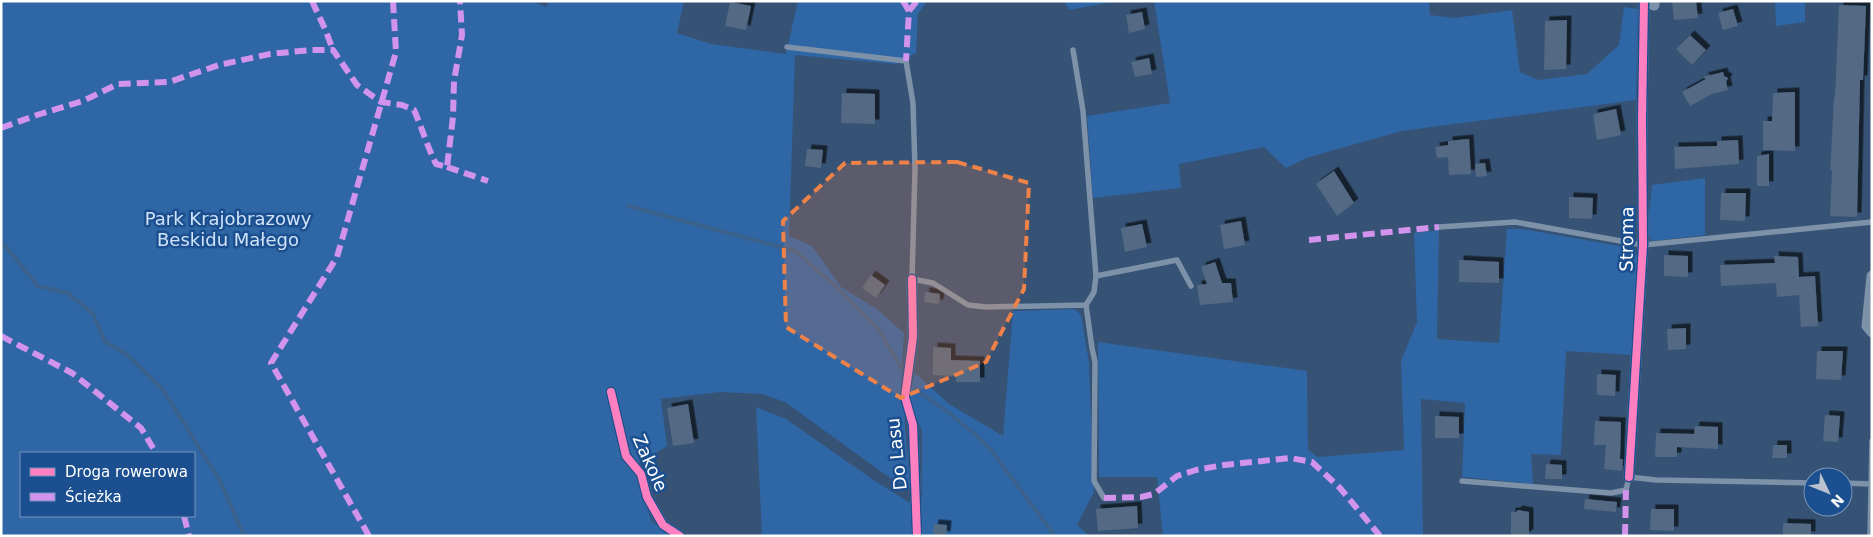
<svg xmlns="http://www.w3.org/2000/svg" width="1873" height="537" font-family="'DejaVu Sans',sans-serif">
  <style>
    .green { fill: #2f66a5; fill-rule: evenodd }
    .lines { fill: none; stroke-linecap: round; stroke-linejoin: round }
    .stream { stroke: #3b618d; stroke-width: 4 }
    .building { fill: #526984; filter: url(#shadow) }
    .service { stroke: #7d92a8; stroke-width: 5.5 }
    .minor { stroke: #7d92a8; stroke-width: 11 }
    .quiet { stroke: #d193ec; stroke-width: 6; stroke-dasharray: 12 6; stroke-linecap: butt }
    .cycleway-casing { stroke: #1b4f8f; stroke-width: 11 }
    .cycleway { stroke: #ff80c0; stroke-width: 8 }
    .marked { fill: #ee8249; fill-opacity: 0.2; stroke: #ee8249; stroke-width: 4; stroke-dasharray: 10 6; stroke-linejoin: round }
    .labels { text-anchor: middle; stroke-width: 5; stroke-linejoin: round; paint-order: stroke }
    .park-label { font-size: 18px; fill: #cfe3fa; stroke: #1b4f8f }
    .street-label { font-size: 18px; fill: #fff; stroke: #1b4f8f }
  </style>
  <defs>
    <filter id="shadow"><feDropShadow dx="4.5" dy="-4.5" stdDeviation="0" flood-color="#0009"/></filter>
  </defs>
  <rect width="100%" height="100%" fill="#365274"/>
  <path class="green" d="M1,1h531l14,6 2,-4 -7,-2h143l-7,32 34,11 75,10 12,-53h129l-9,13 -2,39 -20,11 -101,-9 -6,181 23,10 29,41 37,23 26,23 -4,67 4,13 6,73 -16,-5 -109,-79 -23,-8 -42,-2 -59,7 6,47 -25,16 -7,2 7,32 10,26 19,14h-670zM21,453h173v63h-173z
    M1064,1h54l-49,9z
    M1154,1h275l1,14 25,3 57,-8 8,62 18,8 49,-6 32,-29 5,-38 14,2 -2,91 -234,31 -96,27 -20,10 -22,-21 -85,17 2,24 -88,10 -6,-82 83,-13z
    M1775,1h30v21l-29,4z
    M1705,178v57l-53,6 -5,-9 5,-47z
    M1507,229h15l104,18 13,10 -6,98 -67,-4 -5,104 -30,-1 2,30 -71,-7 3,-74 -44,-4 2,137h-260l-6,-59h-58l-1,-135 209,29 1,78 9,8 87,-7 -3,-89 16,-39 -3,-89 25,-3 -2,109 62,4z
    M1075,309l6,6 8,48 5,129 -17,33 12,11h-167v-105l-13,-34 6,-24 34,31 54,32 10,-125z
    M756,407l30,12 89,62 37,23 1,32h-151z"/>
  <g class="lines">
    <path class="stream" d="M628,206l167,45 39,34 45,45 25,43
      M1,244l5,3 32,39 30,7 25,21 12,28 20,11 38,37 57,91 22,50 4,5
      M915,389l31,22 30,24 15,15 64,86"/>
  </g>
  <path class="building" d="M1672,1h24l2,17 -24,2z
    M730,2l21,4 -5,24 -21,-4z
    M1839,5l27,1 -3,74h-3l-3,137 -27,-1 2,-46h-2l1,-14 3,-59h1z
    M1733,9l5,17 -15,4 -5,-17z
    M1142,12l3,17 -16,4 -3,-18z
    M1567,20l-1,49 -22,1 1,-49z
    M1690,35l16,15 -14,15 -16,-16z
    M1149,58l3,16 -17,3 -4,-15z
    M1723,72l1,4 4,2 -2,4 2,8 -16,4 -22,12 -8,-14 24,-13 -3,-2z
    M1795,92v59l-32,-1v-29h9l1,-28z
    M842,93l33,1v30l-34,-1z
    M1616,109l5,26 -24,5 -4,-26z
    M1469,139l2,35 -22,1 -1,-18 -11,1 -2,-11 13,-2v-4z
    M1738,140l1,24 -64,5 -1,-22 43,-1v-5z
    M807,149l16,1 -2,18 -16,-2z
    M1769,154v32h-12v-30z
    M1485,163l2,13 -11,1 -1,-13z
    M1334,171l20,32 -17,13 -21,-32z
    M1721,193h25l-1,28 -25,-1z
    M1569,197l24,1 -1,21 -23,-1z
    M1241,221l4,24 -21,4 -4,-24z
    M1142,224l5,23 -22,5 -4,-24z
    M1664,255l24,1v21l-24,-1z
    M1774,256l24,1 1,20 16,-1 3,50 -17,1 -2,-32 -22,2 -1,-14 -55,3 -1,-21 55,-2z
    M1459,260l40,2v21l-40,-1z
    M1215,262l7,21h9l2,19 -33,3 -3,-20 10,-1 -6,-17z
    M871,275l14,10 -9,13 -14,-10z
    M925,292l15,2 -1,10 -15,-2z
    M1686,328v21l-18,1 -1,-21z
    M933,347l18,1v12l29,1v21h-24v-6l-23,-1z
    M1817,351h26l-2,29 -25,-1z
    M1597,374l19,1 -1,21 -18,-1z
    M688,404l6,39 -21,3 -6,-38z
    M1825,415l15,1 -2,26 -15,-1z
    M1435,416l24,1v21h-24z
    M1595,421l26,1 -1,37h3l-1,12 -18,-2 2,-24h-12z
    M1695,426l23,1v22l-41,-2v10h-22l1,-24 38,1z
    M1773,445h14v13h-15z
    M1546,464l16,1v14h-17z
    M1585,499l32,3 -1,10 -32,-3z
    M1137,506l1,22 -40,3 -2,-22z
    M1651,509h23v22l-24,-1z
    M1518,510l11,2v22h-2v2l-16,-2v-22h5z
    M1783,523l28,1v12h-28z
    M934,524l13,1 -1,11 -13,-2z"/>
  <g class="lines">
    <path class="service" d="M787,47l119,14 7,42 2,66 -3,110 21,4 35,22 18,2 100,-2 8,-13 2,-16 -13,-165 -10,-61
      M1439,227l76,-5 128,23 229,-23
      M1096,276l81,-16 14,26
      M1086,305l6,43 3,14 -1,119 10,17
      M1462,481l149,12 15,-3 3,-13 27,3 157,3
      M1843,483l27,1
      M1870,536l2,-95"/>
    <path class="minor" d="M1654,1v4
      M1872,276l-5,50 5,6
      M912,279l1,58 -8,60 8,28 4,111
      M611,392l15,64 15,18 6,23 16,28 17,11
      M1629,477l14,-232 -1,-126 2,-118"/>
    <path class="quiet" d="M312,1l13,28 8,21
      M903,1l6,10 -3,50
      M909,11l8,-10
      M1,128l36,-13 46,-14 35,-17 51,-2 50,-17 51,-11 41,-4h22l24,35 24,17 21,3 12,5c8,18 13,36 22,54l11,3 6,-50 1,-36 8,-46 -2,-34
      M447,167l41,14
      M1309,240l130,-13
      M1,336l71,37 69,55 15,25
      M1104,498l37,-1 13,-3 23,-18 19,-6 28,-5 66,-7 22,4 28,26 40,48
      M184,516l5,20
      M369,536l-98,-173 66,-106 59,-205 -3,-51
      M1625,536l1,-46"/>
    <g class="cycleway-casing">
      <path id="cycleway" d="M912,279l1,58 -8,60 8,28 4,111
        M611,392l15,64 15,18 6,23 16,28 17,11
        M1629,477l14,-232 -1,-126 2,-118"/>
    </g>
    <use href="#cycleway" class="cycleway"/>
  </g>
  <path class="marked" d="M957,162l72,21 -5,106 -38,73 -85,36 -115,-71 -3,-106 62,-58z"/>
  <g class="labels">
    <g class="park-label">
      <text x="228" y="225">Park Krajobrazowy<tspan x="228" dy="21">Beskidu Małego</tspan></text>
    </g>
    <g class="street-label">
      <text transform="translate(1627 239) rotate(-89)" y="6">Stroma</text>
      <text transform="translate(897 454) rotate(-96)" y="6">Do Lasu</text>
      <text transform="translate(650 463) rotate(66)" y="6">Zakole</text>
    </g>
  </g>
  <rect width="1873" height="537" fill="none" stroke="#ffffff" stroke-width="5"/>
  <rect x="20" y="452" width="175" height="65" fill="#1b4f8f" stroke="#7695bc"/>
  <rect x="30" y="468" width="25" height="8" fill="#ff80c0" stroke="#7695bc"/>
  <text x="65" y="477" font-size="15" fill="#ffffff">Droga rowerowa</text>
  <rect x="30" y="493" width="25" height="8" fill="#d193ec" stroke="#7695bc"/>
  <text x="65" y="502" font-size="15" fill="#ffffff">Ścieżka</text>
  <g transform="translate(1828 492) rotate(133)"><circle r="24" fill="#1b4f8f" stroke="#7695bc"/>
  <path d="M0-4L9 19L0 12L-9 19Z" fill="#b9c2ce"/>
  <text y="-8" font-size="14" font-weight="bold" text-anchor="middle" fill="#ffffff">N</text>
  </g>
</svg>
